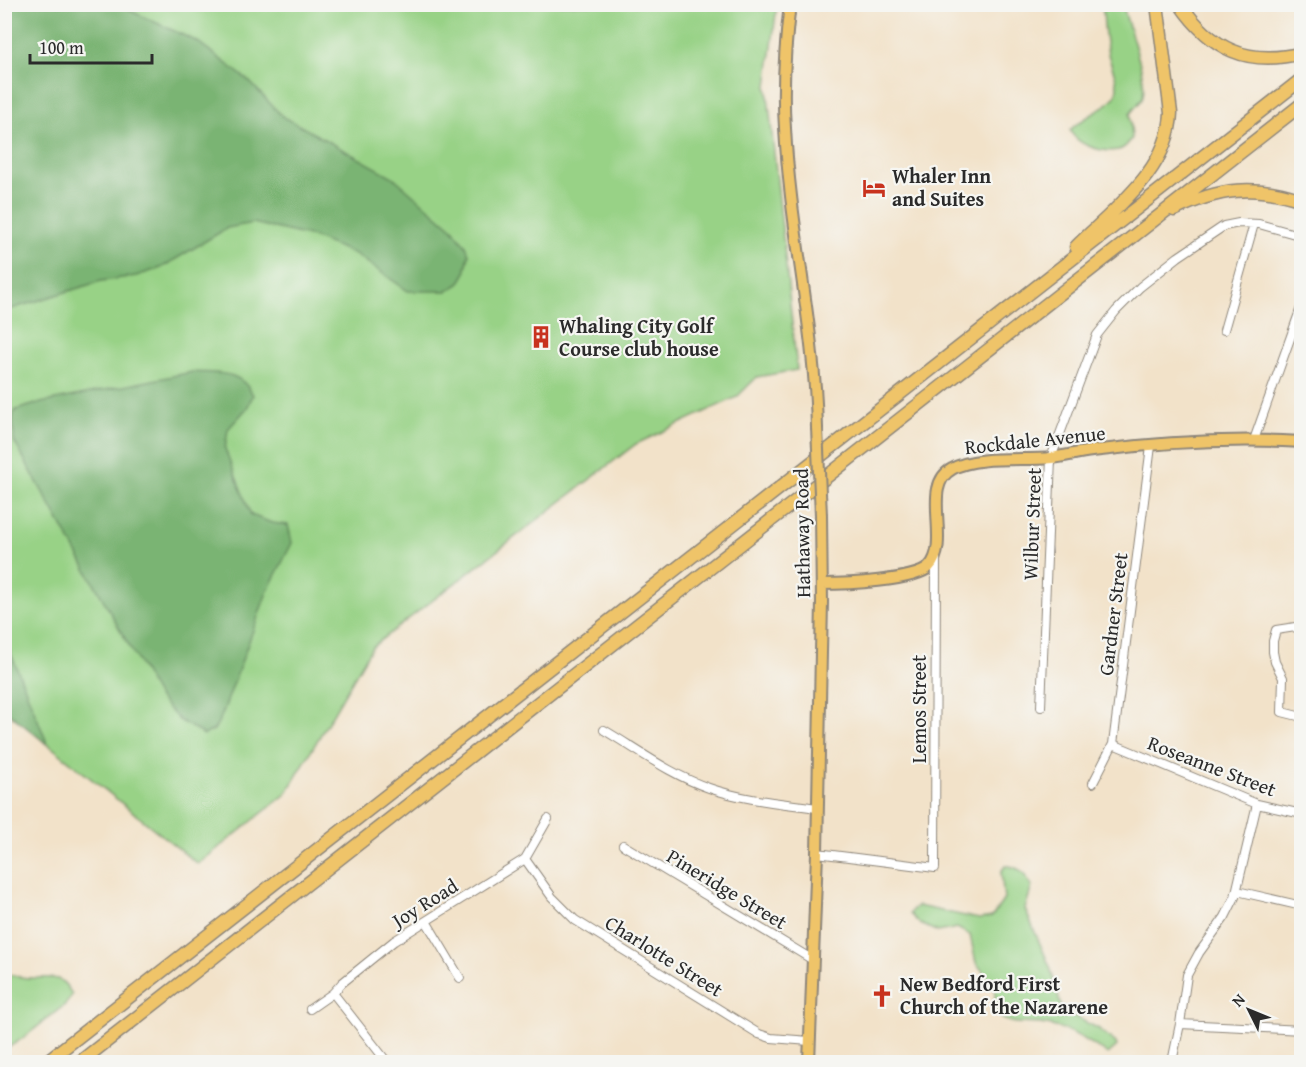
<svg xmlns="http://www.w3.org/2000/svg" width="1306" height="1067" font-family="'Gentium Book Plus',serif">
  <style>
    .green { fill: #98d286; stroke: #627e58; stroke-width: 1.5 }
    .forest { fill: #7ab473; stroke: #52704f; stroke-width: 1.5 }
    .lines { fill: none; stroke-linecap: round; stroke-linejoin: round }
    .minor-casing { stroke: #8e867a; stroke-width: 10 }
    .major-casing { stroke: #8e867a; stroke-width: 14 }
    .highway-casing { stroke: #8e867a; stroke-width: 15 }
    .minor { stroke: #fff; stroke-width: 8 }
    .major { stroke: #efc469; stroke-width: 10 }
    .highway { stroke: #efc469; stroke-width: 12 }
    .major-bridge-casing { stroke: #8e867a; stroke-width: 14; stroke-linecap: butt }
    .major-bridge { stroke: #efc469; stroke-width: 10 }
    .labels { text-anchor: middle; stroke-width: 4.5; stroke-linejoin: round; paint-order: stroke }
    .poi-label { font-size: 20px; font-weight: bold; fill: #2b2b2b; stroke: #f6f6f2; text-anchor: start }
    .street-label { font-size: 20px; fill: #2b2b2b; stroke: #f6f6f2 }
  </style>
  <rect width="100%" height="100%" fill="#f6f6f2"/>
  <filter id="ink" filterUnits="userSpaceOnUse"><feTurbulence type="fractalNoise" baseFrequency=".0167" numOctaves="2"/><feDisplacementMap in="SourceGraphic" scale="12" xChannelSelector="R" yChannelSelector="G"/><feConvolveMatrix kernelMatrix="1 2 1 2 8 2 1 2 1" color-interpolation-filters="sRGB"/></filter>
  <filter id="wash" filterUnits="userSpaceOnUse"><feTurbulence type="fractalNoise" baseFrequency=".008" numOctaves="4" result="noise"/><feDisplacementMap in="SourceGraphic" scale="24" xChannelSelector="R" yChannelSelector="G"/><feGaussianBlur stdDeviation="1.35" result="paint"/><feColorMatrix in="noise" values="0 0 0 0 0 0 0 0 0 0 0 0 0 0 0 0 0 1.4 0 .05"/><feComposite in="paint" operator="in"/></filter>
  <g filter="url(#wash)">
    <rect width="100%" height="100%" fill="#f2e2c9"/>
    <path class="green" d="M4,5h773l-10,81 30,284 -40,7 -20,20 -101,47 -264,203 -86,147 -88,70 -193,-154z
      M1102,5h21c4,21 27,76 19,94 -3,5 -9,10 -12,15l2,24c-3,5 -8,11 -14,12 -16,3 -42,-5 -48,-20 14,-14 34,-19 46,-35 4,-18 -7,-29 -9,-47 -3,-14 -3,-29 -5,-43z
      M1005,866c14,-1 20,9 27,20l-7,23 25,58 11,39 5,6 33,17 17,14 1,3 -9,8c-24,-15 -38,-26 -67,-30 -14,-2 -35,3 -44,-11 -5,-8 0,-19 -2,-27l-19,-23 -6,-28 -13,-7 -19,4 -18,-8 -10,-10 2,-4 6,-4 61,13 13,-2 12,-18 -3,-27z
      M5,973c8,3 18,5 28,5 20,0 29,-4 39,17 -6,12 -15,15 -24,23 -15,12 -26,23 -43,31z"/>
    <path class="forest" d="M5,4l113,1 80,37 51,39 33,35 111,61 60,52 13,17 3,8 -4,20 -6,10 -12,7h-39l-53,-37 -42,-17 -60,-14 -26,5 -66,40 -25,8 -35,5 -96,30z
      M192,372c26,2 48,-3 61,23l-6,13 -19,21 -3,20 26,66 21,8 16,2 4,18 -25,49 -45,123 -8,15 -10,5 -25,-15 -21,-23 -144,-256 -1,-25 3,-6 20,-6z
      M4,639h1l43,106 -43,-35z"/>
  </g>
  <g filter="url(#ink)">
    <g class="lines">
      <g class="minor-casing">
        <path id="minor" d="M1224,330l30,-106
          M1254,440l48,-135
          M1302,626l-26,4 -3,11v11l2,10 8,16 -1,34 20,5
          M1041,707l10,-249 46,-123 19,-24 24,-24 38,-30 46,-31 15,-3 20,1 43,12
          M604,730c34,20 67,45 105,58 34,12 72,15 108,20
          M1113,744l144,60 45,10
          M1093,783l20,-39 38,-298
          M623,845l190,115
          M817,853l118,15 1,-313
          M525,859l27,38 23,23 184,114 12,4 39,3
          M1237,891l65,15
          M426,921l34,57
          M333,993l54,69
          M310,1009l23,-16 9,-10 52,-42 131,-82 23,-40
          M1180,1024l122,6
          M1172,1062l8,-38 7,-49 12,-22 26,-36 10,-20 22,-93"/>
      </g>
      <g class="major-casing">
        <path id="major" d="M790,4c-5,41 -8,83 -5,124 5,100 30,200 32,300
          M822,584c22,0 93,-3 107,-17 23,-24 -9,-81 23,-98 24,-14 71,-8 99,-11 14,-2 27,-5 41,-7 69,-9 140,-13 210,-9
          M809,1062l8,-209 5,-251 -1,-87"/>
      </g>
      <g class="highway-casing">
        <path id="highway" d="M1180,4c31,45 67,63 122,49
          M1174,210c45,-22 80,-26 128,-10
          M1076,247c38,-38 93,-77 95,-134l-14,-109
          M46,1062l1256,-983
          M80,1062l1222,-958"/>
      </g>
      <use href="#minor" class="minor"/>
      <use href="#major" class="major"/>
      <use href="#highway" class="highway"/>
      <g class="major-bridge-casing">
        <path id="major-bridge" d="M817,428l4,87"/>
      </g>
      <use href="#major-bridge" class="major-bridge"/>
    </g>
  </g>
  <defs>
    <g id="hotel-bare" transform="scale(1.8)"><path d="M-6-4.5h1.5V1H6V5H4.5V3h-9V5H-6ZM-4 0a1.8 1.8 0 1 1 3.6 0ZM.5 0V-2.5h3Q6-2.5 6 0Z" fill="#c8321e" stroke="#f6f6f2" stroke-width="2.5" paint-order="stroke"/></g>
    <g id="building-bare" transform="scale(1.8)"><path d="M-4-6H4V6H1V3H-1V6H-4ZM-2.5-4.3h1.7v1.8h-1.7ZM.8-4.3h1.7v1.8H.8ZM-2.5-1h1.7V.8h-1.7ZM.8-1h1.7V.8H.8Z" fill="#c8321e" stroke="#f6f6f2" stroke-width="2.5" paint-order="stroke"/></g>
    <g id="church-bare" transform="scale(1.8)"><path d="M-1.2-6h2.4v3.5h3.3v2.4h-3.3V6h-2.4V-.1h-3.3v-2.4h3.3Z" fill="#c8321e" stroke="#f6f6f2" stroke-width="2.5" paint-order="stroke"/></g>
  </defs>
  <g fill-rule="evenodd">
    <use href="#hotel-bare" x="874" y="188"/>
    <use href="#building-bare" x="541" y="337"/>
    <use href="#church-bare" x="882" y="996"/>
  </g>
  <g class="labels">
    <g class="poi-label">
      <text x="892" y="183">Whaler Inn<tspan x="892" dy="23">and Suites</tspan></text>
      <text x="559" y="333">Whaling City Golf<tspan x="559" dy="23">Course club house</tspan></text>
      <text x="900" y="991">New Bedford First<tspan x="900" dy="23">Church of the Nazarene</tspan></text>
    </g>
    <g class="street-label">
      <text transform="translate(1035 440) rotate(-6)" y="7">Rockdale Avenue</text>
      <text transform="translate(1032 524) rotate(-88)" y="7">Wilbur Street</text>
      <text transform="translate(802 533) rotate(-91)" y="7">Hathaway Road</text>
      <text transform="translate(1113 614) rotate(-83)" y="7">Gardner Street</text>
      <text transform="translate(919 709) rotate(-90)" y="7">Lemos Street</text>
      <text transform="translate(1212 766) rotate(21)" y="7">Roseanne Street</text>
      <text transform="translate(727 889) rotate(31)" y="7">Pineridge Street</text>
      <text transform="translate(425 903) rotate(-32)" y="7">Joy Road</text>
      <text transform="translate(664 956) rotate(32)" y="7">Charlotte Street</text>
    </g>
  </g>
  <rect width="1306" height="1067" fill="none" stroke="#f6f6f2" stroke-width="24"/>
  <g transform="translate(1249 1010) rotate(313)" stroke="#f6f6f2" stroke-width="4.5" paint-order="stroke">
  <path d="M0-4.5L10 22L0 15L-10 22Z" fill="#2b2b2b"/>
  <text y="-9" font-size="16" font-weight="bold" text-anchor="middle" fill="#2b2b2b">N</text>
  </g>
  <path d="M30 54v9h122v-9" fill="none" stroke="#2b2b2b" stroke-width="3"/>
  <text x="39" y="54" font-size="18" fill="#2b2b2b" stroke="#f6f6f2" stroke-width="4.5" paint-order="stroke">100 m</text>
</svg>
